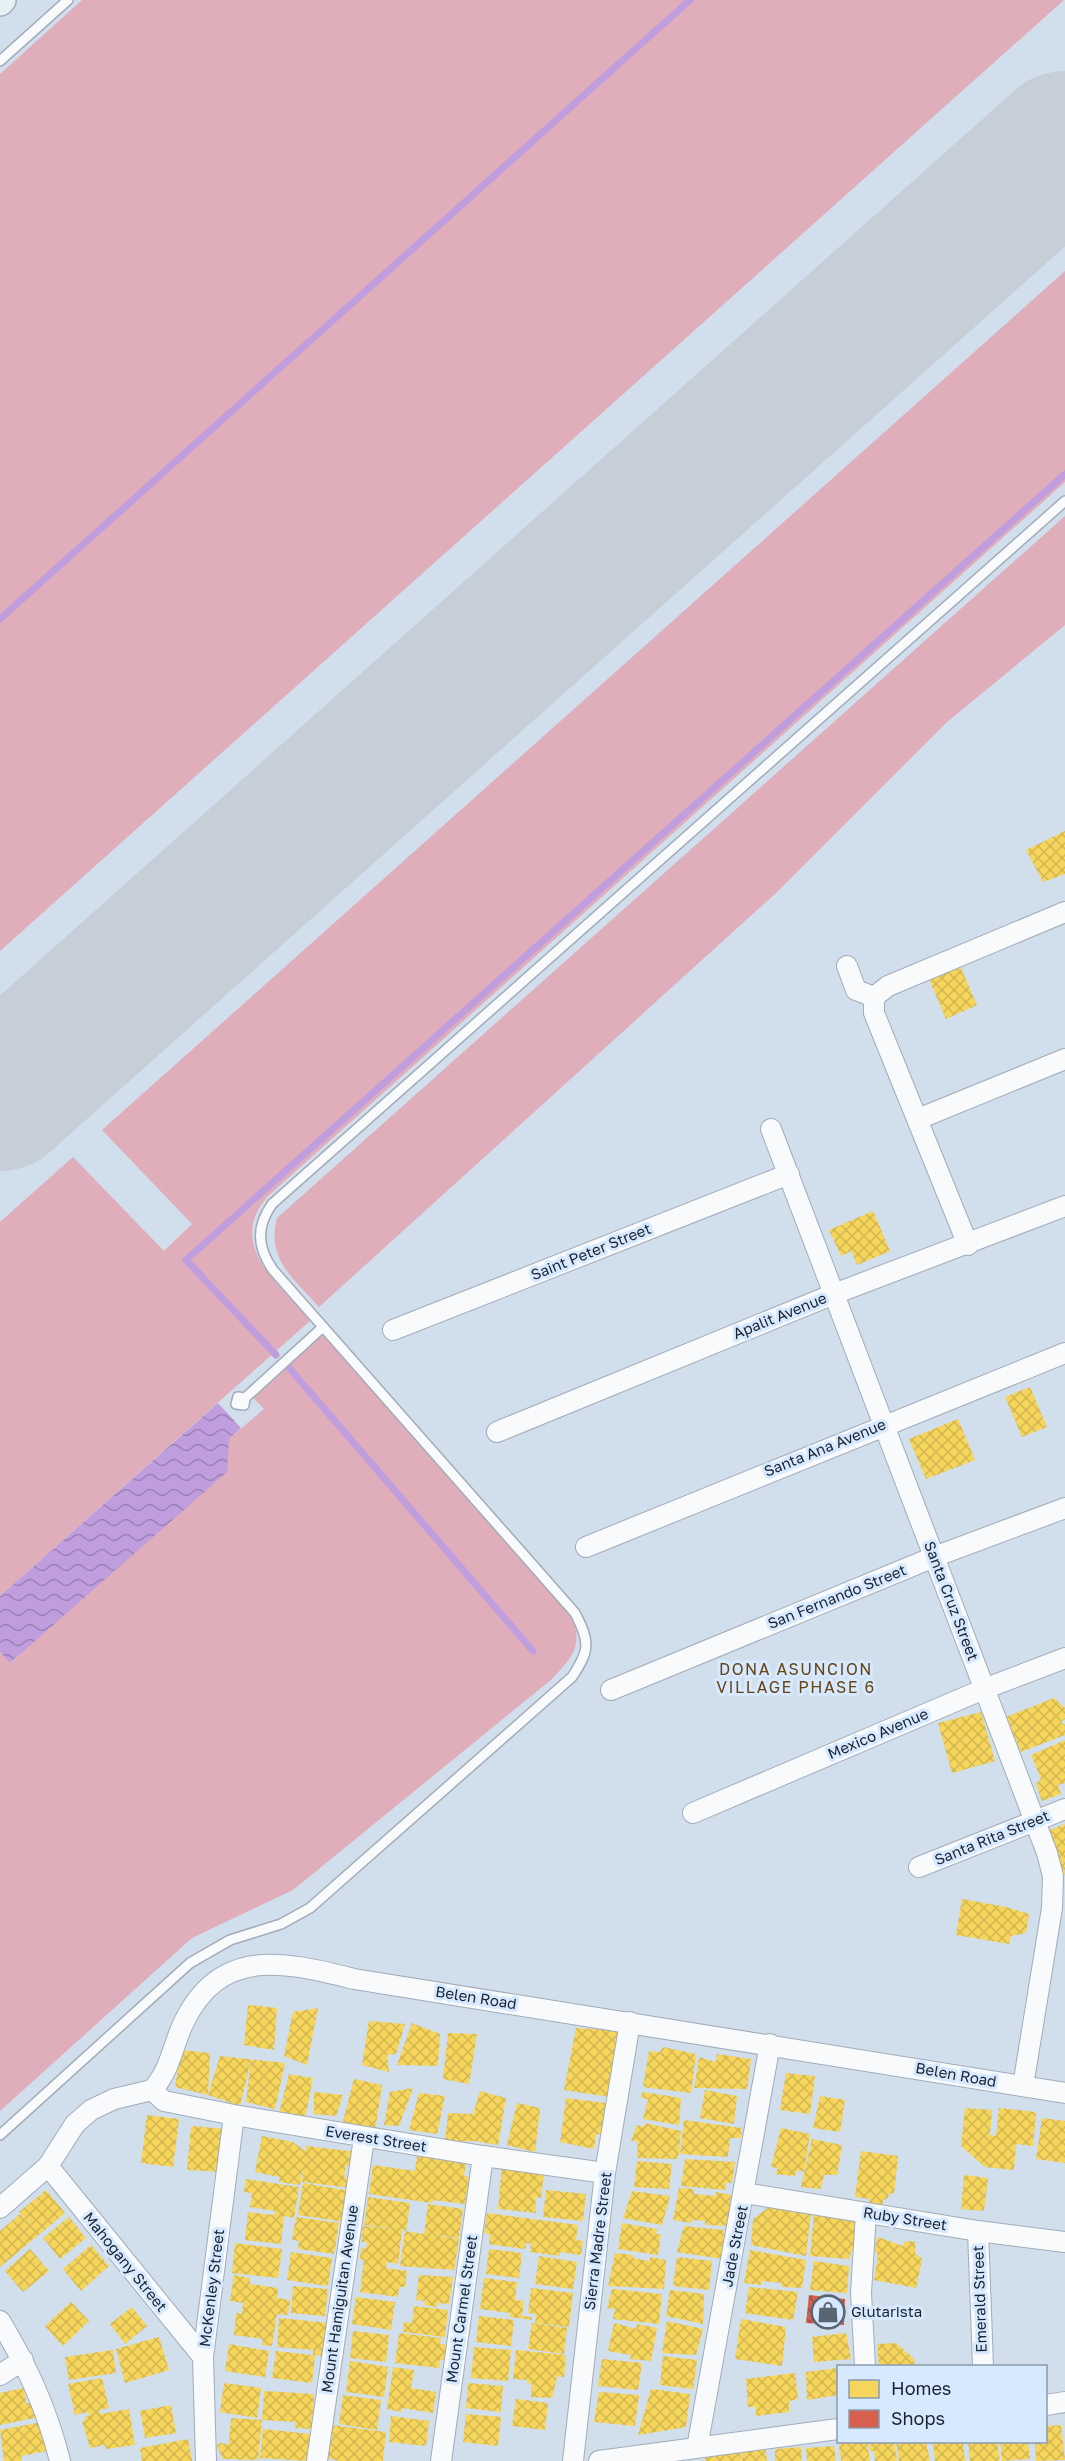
<svg xmlns="http://www.w3.org/2000/svg" width="1065" height="2461" font-family="'Golos Text',sans-serif">
  <style>
    .green { fill: #e0adba }
    .water { fill: url(#water-waves) }
    .homes { fill: url(#homes-cross-hatch) }
    .shops { fill: url(#shops-cross-hatch) }
    .lines { fill: none; stroke-linecap: round; stroke-linejoin: round }
    .stream { stroke: #c09ede; stroke-width: 7 }
    .runway { stroke: #c6ced8; stroke-width: 150 }
    .service-casing { stroke: #a2acb9; stroke-width: 12 }
    .minor-casing { stroke: #a2acb9; stroke-width: 22 }
    .secondary-casing { stroke: #a2acb9; stroke-width: 30 }
    .service { stroke: #f8fafc; stroke-width: 9 }
    .minor { stroke: #f8fafc; stroke-width: 20 }
    .secondary { stroke: #e6f1f3; stroke-width: 27 }
    .labels { text-anchor: middle; stroke-width: 6; stroke-linejoin: round; paint-order: stroke }
    .street-label { font-size: 15px; fill: #192430; stroke: #d7e9fe }
    .poi-label { font-size: 15px; fill: #192430; stroke: #d7e9fe; text-anchor: start }
    .neighbourhood-label { font-size: 16px; letter-spacing: 1.5px; fill: #684613; stroke: #d7e9fe }
  </style>
  <defs>
    <pattern id="water-waves" width="16" height="10" patternUnits="userSpaceOnUse" patternTransform="scale(1.5)"><rect width="16" height="10" fill="#c09ede"/><path d="M0 5q4-4 8 0t8 0" fill="none" stroke="#9b81b4"/></pattern>
    <pattern id="homes-cross-hatch" width="8" height="8" patternUnits="userSpaceOnUse" patternTransform="scale(1.5)"><rect width="8" height="8" fill="#f6d55c"/><path d="M0 0l8 8M0 8l8-8" fill="none" stroke="#d2b750"/></pattern>
    <pattern id="shops-cross-hatch" width="8" height="8" patternUnits="userSpaceOnUse" patternTransform="scale(1.5)"><rect width="8" height="8" fill="#d6604d"/><path d="M0 0l8 8M0 8l8-8" fill="none" stroke="#ad4f40"/></pattern>
  </defs>
  <rect width="100%" height="100%" fill="#d1deec"/>
  <path class="green" d="M82,0h982l-1064,951v-877z
    M1065,271v211l-798,715c-4,6 -10,13 -12,20 -15,40 33,77 56,103l-311,276v-374l73,-65 91,94 28,-27 -90,-94z
    M1065,516v109l-119,98 -170,170 -457,414c-25,-28 -53,-48 -42,-89z
    M321,1328l251,288c11,31 1,40 -20,63l-259,211 -101,48 -192,173v-459l11,11 218,-224 35,-30 -16,-17z"/>
  <path class="water" d="M218,1403l23,25 -12,11 -2,33 -217,191 -10,-11v-56z"/>
  <path class="homes" d="M1065,831v43l-22,8 -17,-32z
    M960,966l17,39 -31,14 -17,-40z
    M873,1211l17,40 -33,14 -6,-14 -10,5 -12,-26z
    M1030,1387l17,40 -25,10 -17,-40z
    M958,1419l17,41 -49,19 -17,-40z
    M1054,1698l11,10v11l-4,3 4,3v10l-44,17 -15,-35z
    M981,1712l14,49 -43,12 -14,-50z
    M1065,1740v43l-7,2 3,9 -19,7 -6,-17 5,-5 -10,-24z
    M1065,1824v52l-18,-45z
    M962,1899l44,8 23,7 -3,19 -15,3 -2,8 -53,-9z
    M248,2005l29,3 -3,42 -30,-5z
    M318,2008l-11,57 -23,-9 9,-44z
    M369,2021l36,3 -9,30 -9,1 2,17 -27,-7z
    M412,2023l28,11 -2,32 -41,-1z
    M576,2028l46,3 -12,66 -46,-7z
    M448,2033l29,1 -8,50 -26,-5z
    M663,2047l33,7 -5,39 -48,-6 6,-36 11,1z
    M181,2050l29,3 -2,42 -33,-8z
    M717,2054l34,5 -4,30 -53,-1 5,-31 17,5z
    M220,2056l65,7 -10,46 -29,-7 5,-42 -11,46 -32,-11z
    M786,2073l29,3 -5,38 -30,-4z
    M289,2074l24,4 -8,41 -27,-2z
    M354,2079l28,6 -7,46 -33,-6z
    M413,2088l-14,38 -15,-1 6,-33z
    M705,2090l32,6 -3,28 -34,-6z
    M480,2091l26,7 -8,47 -24,-4 -29,1 3,-29 25,1z
    M314,2092l29,3 -7,21 -22,-2z
    M643,2092l38,6 -2,27 -36,-6 5,-20 -7,-1z
    M419,2093l26,3 -8,38 -28,-4z
    M820,2096l25,4 -5,32 -27,-4z
    M566,2098l40,5 -5,32 -5,-1 -2,15 -34,-7z
    M517,2103l23,5 -5,44 -28,-7z
    M965,2108l27,2 -2,25 6,1 3,-28 37,4 -3,34 -17,-2 -2,26 -29,-3 -24,-21z
    M147,2115l32,4 -6,48 -32,-4z
    M1042,2118l23,3v42l-29,-4z
    M684,2120l58,8 -1,10h-11l-2,19 -48,-3z
    M645,2123l36,8 -3,28 -41,-1 1,-17h-7l6,-16 7,2z
    M191,2126l35,3 -4,43 -35,-2z
    M781,2128l29,6 -6,38 -7,-2 -2,6 -20,-2 3,-6 -7,-1z
    M262,2136l31,6 13,10v-6l52,6 -2,14 -10,-1 -2,12 8,1 -1,10 -49,-6 2,-16 -4,19 -21,-3 1,-5 -25,-5z
    M812,2139l30,6 -5,30h-13l-3,14 -20,-2z
    M861,2151l37,5 -4,38 -5,-1 -1,5 -5,2 -1,9 -13,-2 1,-8 -15,-2z
    M417,2156l49,7 -2,13 5,1 -4,27 -32,-4 -1,3 -63,-9 4,-29 42,6z
    M685,2159l50,3 -3,21h-6l-1,7 -44,-4z
    M637,2161l35,3 -3,25 -35,-2z
    M502,2165l42,7 -3,26 -6,-1 1,16 -38,-4z
    M964,2175l24,3 -4,33 -23,-2z
    M246,2179l53,8 -5,31 -10,-2 -3,28 -36,-4 3,-28 26,3 1,-4 -25,-4 2,-14 -8,-1z
    M303,2183l47,8 -5,31 -47,-7z
    M679,2188l15,1v5l22,2v-4l15,3 -3,31 -23,-1v-4l-13,-1 -1,3 -18,-3z
    M46,2190l19,23 -65,54v-36l20,-17 16,18 -17,-20z
    M546,2190l40,4 -3,27 -40,-4z
    M632,2191l38,5 -8,29 -39,-7z
    M368,2197l42,6 -4,28 -4,-1 -4,34 -11,-2 -1,6 21,3 -2,16h-6l-1,10 -38,-5 4,-32 -4,-1 1,-11 5,1 1,-7h-6l2,-16 34,3 -33,-4z
    M428,2204l35,5 -4,29 -30,-4 30,5 -5,31 -54,-4 5,-35 19,3z
    M769,2207h11l31,7 -5,42 -55,-11 2,-26z
    M487,2213l91,12 -2,15 7,1 -2,14 -21,-3v4l-30,-4 1,-8 -5,-1 -1,6 -36,-5 1,-10 -6,-1z
    M814,2215l43,7 1,28h-6l-3,9 -39,-3z
    M69,2217l17,21 -26,21 -17,-21z
    M296,2217l43,6 -5,31 -36,-5 1,-8 -7,-1z
    M622,2223l35,6 -1,5h5l-3,21 -40,-6z
    M684,2226l40,4 -2,29 -45,-7z
    M878,2237l25,9 2,-5 11,1 -1,11 7,6 -6,29 -42,-8 4,-25 -4,-5z
    M235,2243l47,6 -4,29 -46,-5z
    M91,2245l18,21 -28,25 -18,-22z
    M30,2249l19,22 -26,21 -18,-21z
    M489,2249l33,4 -3,25 -33,-4z
    M750,2250l56,10 -4,28 -20,-1v-4l-20,-2 -1,4 -17,-2z
    M291,2252l41,6 -4,28 -41,-6z
    M615,2253l18,2v3l16,3 1,-4 16,3 -2,29 -56,-3z
    M539,2256l38,6 -4,27 -38,-5z
    M677,2257l35,4 -3,29 -36,-4z
    M814,2261l35,5 -2,27 -37,-3z
    M234,2275l16,3v6l28,4 -1,10 13,2 -2,15 -11,-1 -5,32 -10,-1 1,-6 -29,-4 2,-22 6,1 1,-11 -13,-2z
    M419,2275l34,2 -4,27 -11,-1 -1,4 -13,-2 1,-4 -9,-1z
    M484,2278l33,4 -2,18 9,1 -2,15 10,1v3l-22,-3v-4l-30,-4z
    M293,2286l35,3 -3,27 -34,-3z
    M749,2287l49,5 -5,28 -48,-7z
    M531,2288l42,5 -4,34 -34,-4 1,-9 -8,-1z
    M612,2289l50,5 -3,30 -46,-5 2,-10 -8,-1z
    M670,2290l34,4 -1,30 -37,-8z
    M356,2297l39,5 -4,28 -39,-6z
    M71,2302l18,19 -26,25 -18,-20z
    M414,2306l34,4 -3,27 -42,-5 1,-10 8,1z
    M132,2307l15,19 -22,18 -15,-20z
    M479,2316l35,4 -3,26 -35,-4z
    M279,2318l50,5 -3,33 -11,-1 -3,28 -40,-5 4,-27 37,4v-5l-36,-3z
    M741,2319l45,8 -4,39 -47,-7z
    M667,2321l36,8 -7,26 -34,-2z
    M532,2323l35,5 -3,26 -36,-5z
    M614,2323l22,6 1,-5 20,4 -6,33 -21,-2 1,-4 -23,-4z
    M353,2331l36,4 -3,27 -36,-4z
    M399,2333l42,5 -1,6 12,1 -2,16 -10,-1 -1,8 -44,-5z
    M846,2333l5,26 -37,3 -2,-25z
    M159,2337l10,33 -44,13 -9,-34z
    M896,2343l18,16 1,7h-36l-2,-22z
    M229,2344l40,7 -4,26 -40,-6z
    M474,2347l37,3 -3,31 -37,-3z
    M113,2350l3,23 -47,7 -4,-23z
    M516,2350l50,5 -2,22 -12,-1 5,1 -5,21 -21,-1 1,-13 -4,-1 -1,-3 -14,-1z
    M663,2356l34,4 -4,29 -33,-4z
    M602,2359l40,4 -4,27 -40,-4z
    M350,2361l38,6 -4,30 -38,-5z
    M393,2367l21,3 -3,18 25,4 -3,21 -31,-5v4l-15,-3z
    M838,2368v27l-31,5 -1,-28z
    M795,2373l3,26 -9,2v11l-33,4v-9h-8l-2,-28z
    M102,2378l7,30 -10,2 1,4 29,-5 6,36 -29,4 -1,-4 -15,3 -8,-27 3,-1v-4h4l-1,-4 -13,3 -7,-31z
    M224,2383l37,5 -4,30 -37,-6z
    M468,2383l35,3 -2,26 -35,-4z
    M24,2388l2,15 9,1 4,13 -39,8v-32z
    M651,2389l39,5 -4,33 -48,8z
    M264,2391l50,3 -2,35 -17,-1v-6l-33,-2z
    M599,2392l40,3 -4,31 -41,-4z
    M343,2395l38,5 -4,30 -38,-6z
    M516,2399l32,4 -3,27 -33,-4z
    M171,2405l5,28 -31,5 -5,-27z
    M466,2414l35,3 -3,29 -35,-4z
    M391,2416l38,5 -3,25 -37,-4z
    M231,2418l31,2 -4,40 -35,-1 -6,-13 2,-3 10,1z
    M42,2422l5,29 -26,5 1,5h-18l-4,-31z
    M331,2425l55,7 -3,29h-44l-12,-3z
    M1061,2425l4,35 -29,1 -1,-19h11v-16z
    M263,2429l48,5 -3,27 -48,-3z
    M188,2439l4,22h-50l-2,-13z
    M857,2442h10l3,19h-29l-2,-17z
    M868,2442h26l3,19h-22l-1,-10h-4z
    M896,2442h30l4,19h-31z
    M933,2442h30l2,19h-30z
    M968,2442h29l3,19h-30z
    M1000,2442h28l2,17 -28,2z
    M765,2444l2,17h-25l-1,-14z
    M834,2446l2,15h-29l-1,-13z
    M801,2447l1,14h-27v-12z
    M740,2449l1,12h-36l-1,-10z"/>
  <path class="shops" d="M809,2295l36,4 -1,26 -38,-2z"/>
  <g class="lines">
    <path class="stream" d="M0,619l690,-619
      M276,1355l-90,-95 879,-786
      M290,1369l243,282"/>
    <path class="runway" d="M0,1096l1065,-950"/>
    <g class="service-casing">
      <path id="service" d="M0,61l68,-61
        M245,1398l-7,-1 -2,7 8,1 1,-7 78,-71
        M0,2135l190,-172 40,-23 51,-16 29,-16 262,-231c18,-27 18,-35 3,-64l-302,-343c-16,-23 -17,-43 -1,-66l793,-703"/>
    </g>
    <g class="minor-casing">
      <path id="minor" d="M847,966l9,24 18,7
        M918,1119l147,-60
        M771,1129l276,724 6,23 -1,32 -29,178
        M968,1245l-94,-232v-16l14,-11 177,-74
        M393,1330l396,-156
        M497,1432l337,-138 231,-88
        M586,1547l479,-194
        M611,1690l323,-133 131,-49
        M693,1813l291,-124 81,-31
        M919,1867l146,-58
        M152,2090l12,11 70,14 249,41 122,17
        M48,2166l155,191
        M745,2193l233,38 87,11
        M0,2208l48,-42 27,-42 16,-14 23,-11 38,-9c18,-19 20,-42 31,-66 37,-79 102,-62 171,-45l711,114
        M978,2231l5,135
        M0,2321c27,45 47,88 60,140
        M865,2366l-4,-73 5,-80
        M0,2375l23,-15
        M1046,2405l19,-3
        M697,2448l73,-404
        M206,2461l-3,-104 31,-242
        M317,2461l47,-323
        M441,2461l42,-305
        M573,2461l32,-288 25,-151
        M599,2461l239,-32"/>
    </g>
    <g class="secondary-casing">
      <path id="secondary" d="M0,2l2,-2"/>
    </g>
    <use href="#service" class="service"/>
    <use href="#minor" class="minor"/>
    <use href="#secondary" class="secondary"/>
  </g>
  <defs>
    <g id="shop-ring" transform="scale(1.725)"><circle r="9.5" fill="#d7e9fe" stroke="#596572" stroke-width="1.5"/><path d="M-5-2.5h2.3a2.7 3.5 0 0 1 5.4 0H5L5.5 6h-11ZM-1.5-2.5h3a1.5 2.3 0 0 0-3 0Z" fill="#596572"/></g>
  </defs>
  <g fill-rule="evenodd">
    <use href="#shop-ring" x="828" y="2312"/>
  </g>
  <g class="labels">
    <g class="street-label">
      <text transform="translate(591 1252) rotate(-22)" y="5">Saint Peter Street</text>
      <text transform="translate(780 1316) rotate(-22)" y="5">Apalit Avenue</text>
      <text transform="translate(825 1448) rotate(-22)" y="5">Santa Ana Avenue</text>
      <text transform="translate(837 1597) rotate(-22)" y="5">San Fernando Street</text>
      <text transform="translate(951 1601) rotate(69)" y="5">Santa Cruz Street</text>
      <text transform="translate(878 1734) rotate(-23)" y="5">Mexico Avenue</text>
      <text transform="translate(992 1838) rotate(-22)" y="5">Santa Rita Street</text>
      <text transform="translate(476 1998) rotate(9)" y="5">Belen Road</text>
      <text transform="translate(956 2075) rotate(10)" y="5">Belen Road</text>
      <text transform="translate(376 2139) rotate(9)" y="5">Everest Street</text>
      <text transform="translate(905 2219) rotate(9)" y="5">Ruby Street</text>
      <text transform="translate(598 2241) rotate(-83)" y="5">Sierra Madre Street</text>
      <text transform="translate(735 2246) rotate(-79)" y="5">Jade Street</text>
      <text transform="translate(125 2262) rotate(51)" y="5">Mahogany Street</text>
      <text transform="translate(212 2288) rotate(-83)" y="5">McKenley Street</text>
      <text transform="translate(340 2299) rotate(-82)" y="5">Mount Hamiguitan Avenue</text>
      <text transform="translate(980 2299) rotate(-92)" y="5">Emerald Street</text>
      <text transform="translate(462 2309) rotate(-82)" y="5">Mount Carmel Street</text>
    </g>
    <g class="poi-label">
      <text x="851" y="2317">Glutarista</text>
    </g>
    <g class="neighbourhood-label">
      <text x="796" y="1675">DONA ASUNCION<tspan x="796" dy="18">VILLAGE PHASE 6</tspan></text>
    </g>
  </g>
  <rect x="837" y="2365" width="210" height="78" fill="#d7e9fe" stroke="#8b9aac" stroke-width="1.5"/>
  <rect x="849" y="2380" width="30" height="18" fill="#f6d55c" stroke="#8b9aac" stroke-width="1.5"/>
  <text x="891" y="2395" font-size="18" fill="#192430">Homes</text>
  <rect x="849" y="2410" width="30" height="18" fill="#d6604d" stroke="#8b9aac" stroke-width="1.5"/>
  <text x="891" y="2425" font-size="18" fill="#192430">Shops</text>
</svg>
